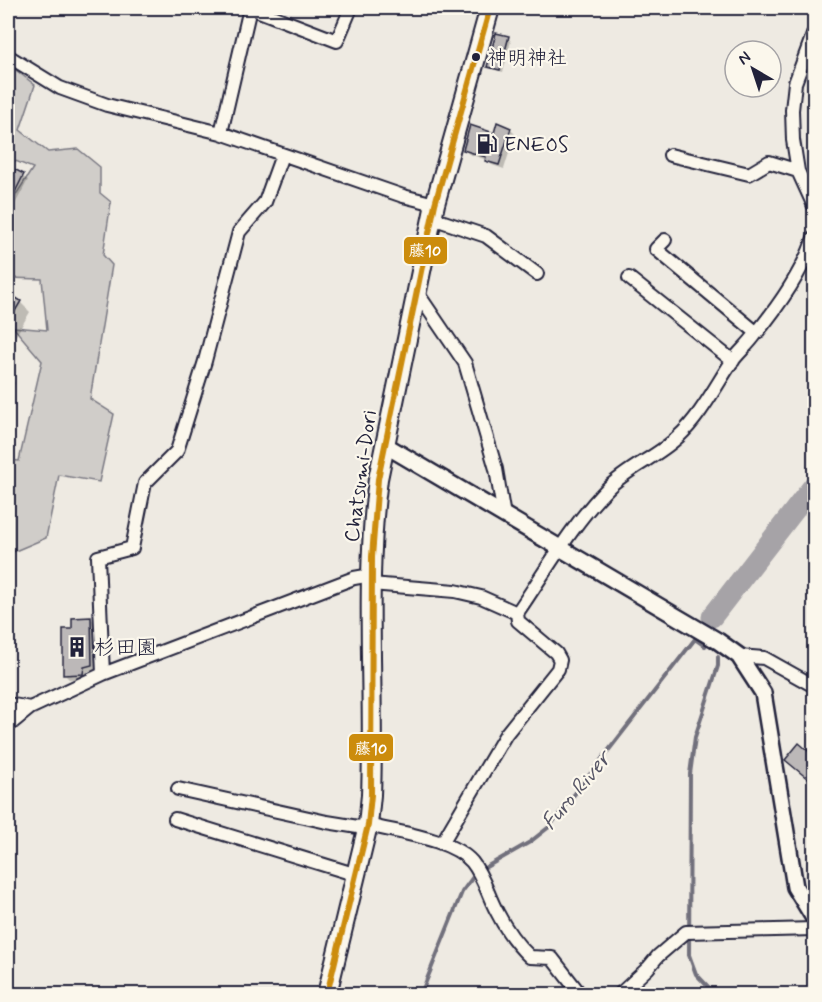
<svg xmlns="http://www.w3.org/2000/svg" width="822" height="1002" font-family="Mynerve,'Klee One',sans-serif">
  <style>
    .green { fill: #d0cdc9; stroke: #797882; stroke-width: 1.5 }
    .shadow { fill: #0003 }
    .lines { fill: none; stroke-linecap: round; stroke-linejoin: round }
    .stream { stroke: #716f7c; stroke-width: 4 }
    .river { stroke: #a6a3a7; stroke-width: 21 }
    .building { fill: #bcb8b8; stroke: #22223b; stroke-width: 1.5 }
    .minor-casing { stroke: #22223b; stroke-width: 16 }
    .tertiary-casing { stroke: #22223b; stroke-width: 20 }
    .primary-casing { stroke: #22223b; stroke-width: 22 }
    .minor { stroke: #fbf7ec; stroke-width: 12 }
    .tertiary { stroke: #fbf7ec; stroke-width: 15 }
    .primary { stroke: #fbf7ec; stroke-width: 18 }
    .bus-1-casing { stroke: #fbf7ec; stroke-width: 10 }
    .bus-1 { stroke: #cc8c0c; stroke-width: 6 }
    .bus-dot { fill: #22223b; stroke: #fbf7ec; stroke-width: 2 }
    .labels { text-anchor: middle; stroke-width: 4.5; stroke-linejoin: round; paint-order: stroke }
    .bus-label { font-size: 20px; fill: #22223b; stroke: #fbf7ec; text-anchor: start }
    .poi-label { font-size: 21px; fill: #22223b; stroke: #fbf7ec; text-anchor: start }
    .street-label { font-size: 21px; fill: #22223b; stroke: #fbf7ec }
    .water-label { font-size: 22px; font-style: italic; fill: #575666; stroke: #fbf7ec }
    .line-badge { stroke: #fbf7ec; stroke-width: 2 }
    .badge-label { font-size: 16px; text-anchor: middle; font-weight: bold; fill: #fff }
  </style>
  <rect width="100%" height="100%" fill="#eeeae2"/>
  <filter id="ink" filterUnits="userSpaceOnUse"><feTurbulence type="fractalNoise" baseFrequency=".0167" numOctaves="2"/><feDisplacementMap in="SourceGraphic" scale="12" xChannelSelector="R" yChannelSelector="G"/><feConvolveMatrix kernelMatrix="1 2 1 2 8 2 1 2 1" color-interpolation-filters="sRGB"/></filter>
  <g filter="url(#ink)">
    <path class="green" d="M8,64l27,21 -15,45 28,22 30,-3 22,18v26l11,9 -8,53 9,10 -22,134 24,15 -15,68 -40,-7 -13,63 -38,16v-94l11,1 23,-100 -29,-34 34,3 -5,-51 -34,-1v-71l25,-39 -25,-10z"/>
    <path class="shadow" d="M508,38l3,3 -8,31 -11,-3 -3,-3z
      M510,129l5,5 -11,35 -12,-4 -5,-5 -18,-6 -5,-5z
      M8,168l20,12 -15,28 -5,-3z
      M8,290l22,22 -21,35 -1,-1z
      M8,372l7,11 -7,18z
      M91,618l4,5 1,47 -8,1 -1,7 -18,1 -5,-5z"/>
    <g class="lines">
      <path class="stream" d="M421,994l41,-102 11,-15 13,-10 44,-25 19,-15 146,-188 10,7
        M715,994l-19,-20 -7,-19 1,-181 5,-37 23,-71v-9"/>
      <path class="river" d="M712,617l102,-132"/>
    </g>
    <path class="building" d="M496,33l13,3 -9,34 -13,-3z
      M497,122l14,6 -12,37 -14,-4 1,-4 -23,-7 7,-25 24,8z
      M8,166l16,8 -16,32z
      M8,293l13,8 -13,22z
      M91,617l1,48 -8,2 -1,7 -20,1v-46h9v-11z
      M799,743l15,13v28l-29,-24z"/>
    <g class="lines">
      <g class="minor-casing">
        <path id="minor" d="M251,8l86,33 14,-33
          M814,32l-19,51 -3,27 1,30 5,31 16,35
          M8,56l52,32 47,17 114,28 182,63 32,8
          M221,133l29,-125
          M670,155l79,19 20,-12 29,9
          M432,218l54,18 51,38
          M665,240l-9,9 101,84
          M629,278l104,83
          M416,291l49,72 31,106 8,47
          M371,584l84,7 26,6 36,16 1,8 38,32 4,7 -2,9 -52,65 -64,109
          M517,613c29,-42 55,-89 91,-125 21,-21 49,-31 70,-51 22,-20 37,-50 53,-74 7,-10 17,-18 24,-28 22,-27 48,-64 59,-97
          M739,656l25,2 50,28
          M103,674l-5,-117 34,-9 13,-65 32,-32 28,-90 34,-129 26,-30 17,-47
          M8,704l22,4
          M8,726l22,-18 73,-34 251,-96 17,-3
          M178,789l149,33 31,5 10,-2c30,8 83,13 104,37 12,15 16,34 25,50 8,16 20,33 33,45l22,1 28,36
          M175,819l182,56
          M620,994l28,-26 10,-12 28,-24 128,-3"/>
      </g>
      <g class="tertiary-casing">
        <path id="tertiary" d="M385,445l333,196 21,15 24,37 32,194 19,31"/>
      </g>
      <g class="primary-casing">
        <path id="primary" d="M327,994l41,-169 3,-30c4,-105 -7,-212 7,-316l57,-275 55,-196"/>
      </g>
      <use href="#minor" class="minor"/>
      <use href="#tertiary" class="tertiary"/>
      <use href="#primary" class="primary"/>
      <g class="bus-1-casing">
        <path id="bus-1" d="M327,994l41,-169 3,-30 1,-238 6,-78 57,-275 55,-196"/>
      </g>
      <use href="#bus-1" class="bus-1"/>
    </g>
  </g>
  <defs>
    <g id="fuel-bare" transform="scale(1.62)"><path d="M-5.5-6h7V0h2V4h1.3V-2.5L3-4.5l.8-.8L6-3V5H2.5V1h-1V6h-7ZM-4.2-4.7v3.2H.2V-4.7Z" fill="#22223b" stroke="#fbf7ec" stroke-width="2.5" paint-order="stroke"/></g>
    <g id="building-bare" transform="scale(1.62)"><path d="M-4-6H4V6H1V3H-1V6H-4ZM-2.5-4.3h1.7v1.8h-1.7ZM.8-4.3h1.7v1.8H.8ZM-2.5-1h1.7V.8h-1.7ZM.8-1h1.7V.8H.8Z" fill="#22223b" stroke="#fbf7ec" stroke-width="2.5" paint-order="stroke"/></g>
  </defs>
  <g fill-rule="evenodd">
    <use href="#fuel-bare" x="487" y="144"/>
    <use href="#building-bare" x="77" y="647"/>
  </g>
  <circle class="bus-dot" cx="476" cy="57" r="5"/>
  <g class="labels">
    <g class="bus-label">
      <text x="487" y="64">神明神社</text>
    </g>
    <g class="poi-label">
      <text x="504" y="151">ENEOS</text>
      <text x="94" y="654">杉田園</text>
    </g>
    <g class="street-label">
      <text transform="translate(360 476) rotate(-82)" y="7">Chatsumi-Dori</text>
    </g>
    <g class="water-label">
      <text transform="translate(575 790) rotate(-50)" y="8">Furo River</text>
    </g>
  </g>
  <g class="line-badge">
    <rect x="403" y="236" width="45" height="29" rx="6" fill="#cc8c0c"/>
    <rect x="348" y="733" width="46" height="29" rx="6" fill="#cc8c0c"/>
  </g>
  <g class="badge-label">
    <text x="425" y="256">藤10</text>
    <text x="371" y="754">藤10</text>
  </g>
  <rect width="822" height="1002" fill="none" stroke="#fbf7ec" stroke-width="30"/>
  <rect x="15" y="15" width="792" height="972" fill="none" stroke="#22223b" stroke-width="2" filter="url(#ink)"/>
  <g transform="translate(753 69) rotate(321)"><circle r="28" fill="#fbf7ec" stroke="#a4a2a5" stroke-width="1.5"/>
  <path d="M0-4.5L10 22L0 15L-10 22Z" fill="#22223b"/>
  <text y="-9" font-size="16" font-weight="bold" text-anchor="middle" fill="#22223b">N</text>
  </g>
</svg>
